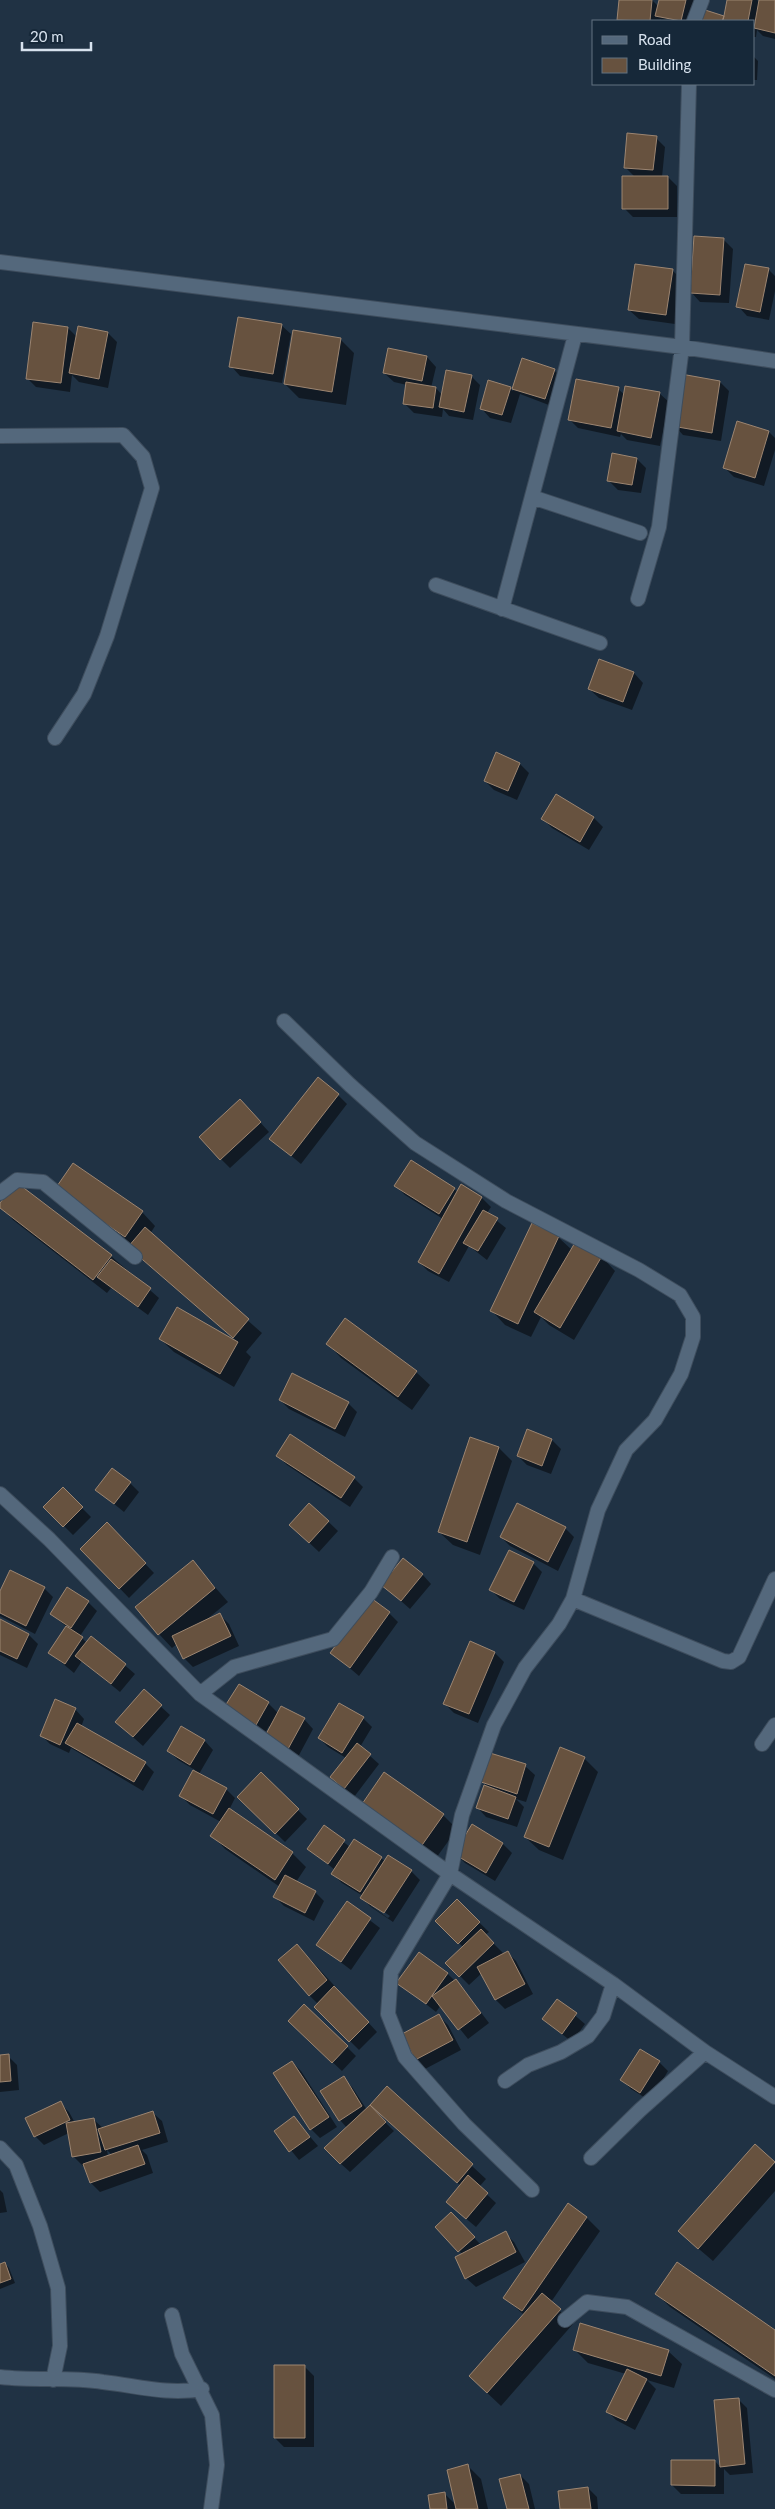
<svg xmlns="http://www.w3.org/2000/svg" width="775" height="2509" font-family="Lato,sans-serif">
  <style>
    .shadow { fill: #0007; fill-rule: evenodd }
    .building { fill: #67523f; stroke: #9c8571 }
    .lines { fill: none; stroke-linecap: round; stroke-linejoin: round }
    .minor-casing { stroke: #3e4d5d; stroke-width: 16 }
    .minor { stroke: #54687c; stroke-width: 14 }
  </style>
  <rect width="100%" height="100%" fill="#203244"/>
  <path class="shadow" d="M620,0h32l6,6 2,-6h37l-5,21h-30l-2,-2v2h-40z
    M729,0h28l3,3v-3h15v39l-12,-3 -6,-6 -1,7h-2v-16h-55l24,-4 2,2z
    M754,57l4,4 -1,19h-3z
    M656,138l9,9 -3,30h6l9,9v31h-44l-9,-9 11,-31 -10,-10z
    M724,240l9,9 -4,54 -29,-1 -9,-10z
    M768,269l7,7v15l-6,29 -22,-4 -9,-10z
    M672,270l9,9 -6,45 -36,-5 -10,-9z
    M281,325l10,9 -9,49 -42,-7 -9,-10z
    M68,328l9,9 31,-4 9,9 -9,46 -29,-6 -7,-7 -2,17 -34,-5 -9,-9z
    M341,340l13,13 -8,52 -47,-7 -14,-14z
    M427,357l9,10 -5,21h5l6,7 29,-19 9,9 -7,35 -24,-4 -6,-7 -1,8 -28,-4 -10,-10 3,-18 -13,-3 -10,-9z
    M523,360l31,10 9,9 -9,28 -34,-13 -9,29 -21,-5 -9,-10 29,-20 3,3z
    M720,382l9,9 -8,50 -38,-6 -9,-10z
    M618,389l7,6 34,-2 10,9 -9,44 -33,-6 -6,-6 -1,3 -42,-9 -9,-9z
    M769,432l6,6v12l-11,36 -30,-9 -9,-9z
    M637,459l9,9 -5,25 -23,-3 -9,-9z
    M600,661l34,12 9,10 -11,27 -33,-12 -10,-9z
    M497,754l23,10 9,9 -12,27 -23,-10 -9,-9z
    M556,796l38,22 9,9 -14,23 -37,-22 -9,-9z
    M338,1095l9,9 -46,60 -30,-25z
    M249,1110l20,22 -39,36 -9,-9z
    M412,1161l46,31 24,6 9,9 -4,6 19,15 -19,32 -18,-14 -20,36 -21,-11 -9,-9 24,-43 -38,-24 -9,-9z
    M70,1202l72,10 13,14 -5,8 112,99 -16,19 5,5 -17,30 -60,-35 -14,-13 78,3 -95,-82 -13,-13 2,-2z
    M0,1205l111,51 48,42 -11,17 -37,-27 -4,5 -94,-73z
    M558,1237l14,13 30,7 13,14 -41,69 -25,-15 -8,-8 -10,20 -26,-12 -13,-14z
    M328,1344l88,28 14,13 -18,25 -71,-52z
    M280,1400l68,3 9,9 -12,25 -56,-28z
    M528,1431l24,9 9,9 -10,25 -24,-9 -9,-9z
    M499,1448l13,13 -32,94 -27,-10 -14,-13z
    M277,1455l77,23 9,9 -13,20 -63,-42z
    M130,1483l9,9 -15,20 -27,-22z
    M63,1489l28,28 -18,18 -28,-28z
    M310,1504l28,27 -19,21 -19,-18z
    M107,1524l47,49 -25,25 -47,-49z
    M565,1528l9,9 -16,34 -48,-25 -9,-9z
    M193,1562l35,40 -22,18 14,-5 9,9 10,22 -46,21 -9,-9 -7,-14 -5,4 -13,-14z
    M533,1563l9,9 -18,38 -24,-11 -9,-9z
    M422,1574l9,10 -21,25 -27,-24z
    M44,1588l9,9 -18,37 -35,-18v-22z
    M88,1602l9,9 -17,25 7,7 5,-6 43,37 -15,18 -38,-31 -8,12 -24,-20 17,-26 -16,-13z
    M389,1613l9,9 -39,54 -27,-23z
    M0,1621l29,14 9,9 -11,24 -27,-13z
    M495,1653l9,9 -26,61 -24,-10 -9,-9z
    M144,1691l26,24 -27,31 -17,-15z
    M268,1703l10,10 26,6 9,10 -15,28 -23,-12 -4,-18 -2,-1 -4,7 -29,-18z
    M75,1709l9,10 -3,8 64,36 9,9 -11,19 -72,-43 -2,5 -19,-9 -9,-9z
    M363,1718l9,9 -12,20 19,17 -25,33 -22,-20 14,-19 -18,-11 -9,-9z
    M204,1740l9,10 -14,24 27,15 9,9 -6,12 63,43 14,14 -10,15 19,10 9,9 -10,20 -30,-15 -9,-9 5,-10 -55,-38 -13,-14 9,-13 -31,-17 -9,-9 14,-26 -17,-10 -10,-10z
    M584,1758l14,14 -35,88 -24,-10 -14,-13z
    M525,1766l10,9 -9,27 -10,-3 8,8 -7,20 -31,-10 -9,-10 12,-18 -6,-7z
    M261,1774l46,45 -22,23 -46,-45z
    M384,1774l59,41 14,14 -23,32 -58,-41z
    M472,1826l31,18 9,9 -17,28 -30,-18 -9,-9z
    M324,1827l26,20 4,-7 31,21 26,10 9,9 -27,42 -22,-15 -9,-9 1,-2 -21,-13 -9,-9 2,-4 -26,-21zM371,1903l19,13 -2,2 -17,-12z
    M457,1901l32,31 -4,3 19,19 3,-2 9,9 17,33 -28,15 -9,-9 -14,-27 -13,12 -22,-22 16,-16 -26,-26z
    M347,1903l33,25 -29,42 -33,-25z
    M297,1945l80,87 -18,18 -43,-43 2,-3 -9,-9z
    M447,1973l17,17 25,33 -21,16 -27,-34 -5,7 -38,-30z
    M557,2000l28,24 -13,18 -29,-23z
    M439,2016l9,9 13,25 -36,19 -9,-9 -13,-25z
    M298,2030l49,17 9,9 -14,15z
    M0,2056h8l9,9 2,25 -19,2z
    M292,2062l9,9 36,56 -17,11 -9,-9z
    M659,2062l9,9 -18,30 -19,-12 -9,-9z
    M343,2078l9,9 15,23 12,6 15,15 -44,41 -10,-9 7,-35 -7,-8z
    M388,2088l98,91 -7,8 17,16 -20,24 -19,-16 4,-25 -75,-67z
    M60,2103l9,9 6,11 18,-4 10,9 49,-16 10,9 6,21 -26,8 5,5 6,18 -53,19 -9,-9 -6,-18 -2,1 -9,-9 -5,-24 -25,12 -9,-9zM107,2150l5,5 -4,1z
    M294,2118l24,28 -19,14 -23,-28z
    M755,2146l20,18v27l-62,70 -20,-17z
    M0,2190l3,3 4,19 -7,1z
    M568,2205l19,13 13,13 -49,71 22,22 -72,82 -17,-16 40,-75 -20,-18z
    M460,2223l21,22 24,-12 9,9 11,20 -49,25 -10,-9 -3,-23 -26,-28z
    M5,2263l4,5 6,15 -15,6v-24z
    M657,2294l118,37v48l-105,-72z
    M574,2349l94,2 14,13 -8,24 -27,-8 9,9 -21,41 -19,-10 -9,-9 19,-37 -38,-11z
    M305,2367l9,9v71h-30l-9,-9z
    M738,2399l9,9 6,65 -23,2 -6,-6v25h-43l-9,-9 43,-24 6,7 -6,-67z
    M468,2466l13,13 7,30h-31l-1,-4 -1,4h-24l13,-16 12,12z
    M520,2475l9,9 6,25h-27z
    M588,2488l9,9 1,12h-36z"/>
  <path class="building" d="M619,0h33l-2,21 -33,-1z
    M659,0h27l-5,21 -26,-5z
    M727,0h25l-4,21h-25z
    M759,0h16v33l-21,-5z
    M702,9l22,7 -2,5h-24z
    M627,133l30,3 -4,34 -29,-2z
    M622,176h46v33h-46z
    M694,236l30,2 -4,57 -30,-2z
    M635,264l38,5 -7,46 -38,-5z
    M745,264l24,4 -9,44 -24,-5z
    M238,317l44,7 -9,50 -44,-7z
    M33,322l35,5 -7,56 -35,-4z
    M78,326l30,6 -9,47 -30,-6z
    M293,330l48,8 -9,54 -48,-8z
    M388,348l39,8 -5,25 -39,-8z
    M522,358l33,11 -10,30 -33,-10z
    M446,370l26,5 -8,37 -25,-5z
    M681,374l39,7 -8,52 -40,-7z
    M576,379l43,8 -8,41 -43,-8z
    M488,380l23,7 -9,28 -22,-6z
    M406,382l30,5 -3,21 -30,-4z
    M625,386l35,6 -9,46 -34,-7z
    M737,421l32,10 -14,47 -32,-10z
    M612,453l25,5 -5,27 -25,-4z
    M599,659l35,13 -11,30 -35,-13z
    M496,752l24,11 -12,28 -24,-10z
    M556,794l38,23 -14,25 -39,-23z
    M318,1077l21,17 -48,62 -22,-17z
    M240,1099l21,23 -41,38 -21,-23z
    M411,1160l44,28 -16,26 -45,-28z
    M73,1163l70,48 -18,26 -70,-48z
    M16,1182l96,73 -19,25 -93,-72v-5z
    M461,1184l21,13 -43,77 -21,-12z
    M483,1210l15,8 -20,33 -15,-8z
    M532,1223l27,13 -41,88 -28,-13z
    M145,1227l104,92 -16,19 -105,-91z
    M576,1241l26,15 -42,72 -26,-16z
    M111,1259l40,29 -13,19 -41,-30z
    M177,1307l61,35 -18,32 -61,-35z
    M345,1318l72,53 -19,26 -72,-53z
    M292,1373l57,29 -14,27 -56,-29z
    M527,1429l25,10 -10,27 -25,-10z
    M290,1434l65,43 -14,21 -65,-42z
    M470,1437l29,10 -32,95 -29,-10z
    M112,1468l19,14 -17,22 -19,-14z
    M63,1487l20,20 -20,20 -20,-20z
    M309,1503l20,18 -20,22 -20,-18z
    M517,1503l49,24 -18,35 -48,-25z
    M107,1522l39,41 -27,26 -39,-40z
    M509,1550l25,12 -20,40 -25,-12z
    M403,1558l20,16 -22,27 -20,-16z
    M193,1560l22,28 -57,47 -23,-28z
    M10,1570l35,17 -19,39 -26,-13v-22z
    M67,1587l22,14 -18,27 -21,-14z
    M371,1598l19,14 -40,56 -20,-15z
    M220,1613l11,23 -48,23 -11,-23z
    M0,1619l29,15 -12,25 -17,-8z
    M66,1626l17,11 -18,27 -17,-11z
    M91,1636l35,28 -15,20 -36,-28z
    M470,1641l25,11 -26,62 -26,-10z
    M239,1684l30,18 -13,23 -31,-19z
    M144,1689l18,16 -29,32 -18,-15z
    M55,1699l21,9 -16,37 -20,-9z
    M339,1703l25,14 -22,36 -24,-15z
    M281,1706l24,12 -17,31 -23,-13z
    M77,1723l69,39 -12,20 -69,-39z
    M181,1726l24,14 -15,25 -23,-14z
    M357,1743l14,11 -27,35 -14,-12z
    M560,1747l25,10 -36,90 -25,-10z
    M490,1753l36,11 -9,30 -36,-12z
    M193,1770l34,18 -14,26 -34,-18z
    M261,1772l38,37 -24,25 -38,-37z
    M384,1772l60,42 -24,34 -60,-41z
    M484,1785l32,12 -8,22 -32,-11z
    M229,1808l64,44 -18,28 -65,-44z
    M472,1824l31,19 -17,30 -32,-19z
    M324,1825l21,15 -17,24 -21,-15z
    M354,1839l28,18 -22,35 -29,-18z
    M388,1855l24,15 -28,43 -24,-15z
    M285,1875l31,16 -11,22 -32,-16z
    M457,1899l23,23 -22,22 -23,-23z
    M347,1901l24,17 -30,44 -25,-17z
    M481,1929l13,14 -35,34 -14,-14z
    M297,1944l30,36 -18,16 -31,-36z
    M508,1951l17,33 -30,16 -18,-33z
    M419,1952l29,21 -22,31 -30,-21z
    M456,1979l25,34 -23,17 -26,-34z
    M334,1986l35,36 -20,20 -35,-35z
    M557,1999l20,14 -15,21 -20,-15z
    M304,2004l44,42 -16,17 -44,-42z
    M439,2014l14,26 -38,20 -13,-26z
    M640,2049l20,12 -20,32 -20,-13z
    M9,2054l2,27 -11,1v-27z
    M292,2061l37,56 -19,13 -37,-57z
    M344,2076l18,30 -23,15 -19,-30z
    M387,2086l86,78 -16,19 -87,-78z
    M61,2101l9,19 -36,17 -9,-19z
    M370,2105l16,17 -46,42 -16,-16z
    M153,2111l7,22 -55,17 -7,-21z
    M294,2116l16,21 -21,15 -15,-21z
    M94,2118l7,34 -29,5 -6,-34z
    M755,2144l20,18 -77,87 -20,-18z
    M138,2145l7,19 -55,19 -7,-19z
    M468,2175l20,18 -22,26 -20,-17z
    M568,2203l19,14 -65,94 -19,-13z
    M451,2212l24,25 -17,15 -23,-25z
    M506,2231l10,21 -51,27 -10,-22z
    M5,2262l6,17 -11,4v-19z
    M677,2262l98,68v46l-120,-82z
    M542,2293l19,16 -74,84 -18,-17z
    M580,2323l89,27 -8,26 -88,-26z
    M274,2365h31v73h-31z
    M627,2369l20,10 -21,42 -20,-9z
    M739,2398l6,66 -25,3 -6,-67z
    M671,2460h44v26l-44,-1z
    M468,2464l10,45h-22l-9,-39z
    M520,2474l9,35h-22l-8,-30z
    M588,2487l3,22h-31l-2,-18z
    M445,2492l2,17h-17l-2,-14z"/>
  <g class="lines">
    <g class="minor-casing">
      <path id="minor" d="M694,21l8,-21
        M0,262l682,85 93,14
        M0,436l123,-1 20,22 9,31 -45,148 -23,58 -29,44
        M532,497l108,36
        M436,585l164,58
        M638,599l21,-72 23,-180 7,-263
        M502,609l73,-274
        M284,1021l66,64 65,58 91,58 133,69 41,25 13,22v20l-12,37 -26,46 -29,30 -28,60 -25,89 -14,25 -34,44 -31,57 -32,90 -12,59 -59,98 -3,42 17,43 59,67 68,66
        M0,1193l17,-13 26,2 92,75
        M0,1494l49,45 151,155 250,180 163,110 92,68 70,45
        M573,1599l150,62 8,1 8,-5 36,-78
        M200,1694l34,-27 99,-28 38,-47 21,-35
        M762,1744l13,-19
        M505,2081l23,-16 33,-13 27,-16 15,-20 10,-32
        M0,2148l16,17 24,61 18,62 2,58 -7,34
        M591,2158l49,-48 65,-58
        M172,2315l10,39 30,61 5,50 -6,44
        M565,2320l22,-18 40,5 148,83
        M0,2377c34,4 69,0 103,5 35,4 64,13 99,7"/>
    </g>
    <use href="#minor" class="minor"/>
  </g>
  <rect x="592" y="20" width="162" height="65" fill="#162839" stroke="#637281"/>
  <rect x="602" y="36" width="25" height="8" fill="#54687c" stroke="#637281"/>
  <text x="638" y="45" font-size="15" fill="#d7e2ee">Road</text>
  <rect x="602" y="58" width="25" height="15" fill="#67523f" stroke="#637281"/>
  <text x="638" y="70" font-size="15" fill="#d7e2ee">Building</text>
  <path d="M22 42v8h69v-8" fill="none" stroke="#d7e2ee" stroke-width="2.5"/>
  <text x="30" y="42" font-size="15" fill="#d7e2ee" stroke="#162839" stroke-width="4" paint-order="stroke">20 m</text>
</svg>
